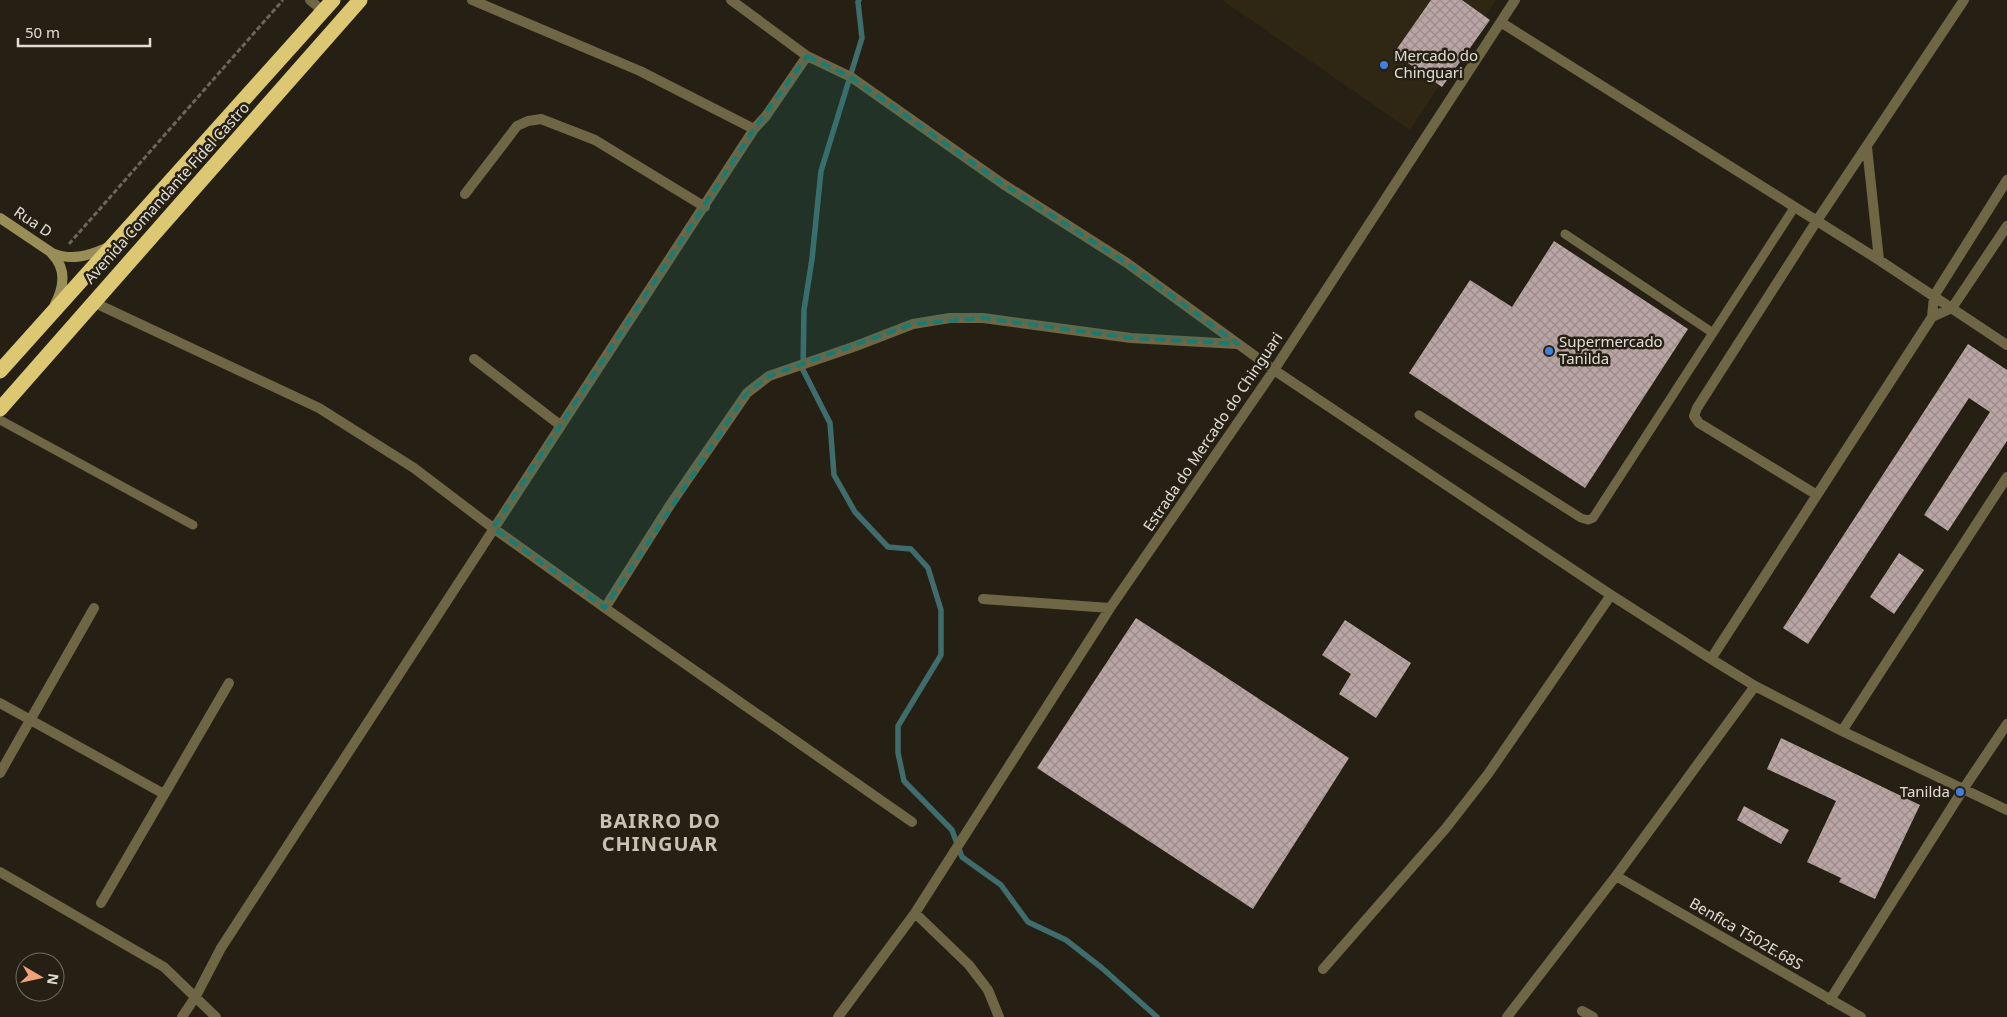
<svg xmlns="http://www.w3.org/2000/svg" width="2007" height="1017" font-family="'Noto Sans',sans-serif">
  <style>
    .built { fill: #2f2614 }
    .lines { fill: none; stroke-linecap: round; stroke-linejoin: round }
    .stream { stroke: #3f6c6d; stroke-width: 5.5 }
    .building { fill: url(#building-cross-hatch) }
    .path { stroke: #6b665b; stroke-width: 3; stroke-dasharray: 5 2.5; stroke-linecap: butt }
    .lane { stroke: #6e6645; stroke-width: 9 }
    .street { stroke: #6e6645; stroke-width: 10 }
    .secondary { stroke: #9a8e58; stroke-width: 10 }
    .highway { stroke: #dcc872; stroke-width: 15 }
    .marked { fill: #1a7b73; fill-opacity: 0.2; stroke: #1a7b73; stroke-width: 4; stroke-dasharray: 10 6; stroke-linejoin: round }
    .shop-dot { fill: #3f7fe0; stroke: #262014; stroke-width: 2 }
    .labels { text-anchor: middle; stroke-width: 5; stroke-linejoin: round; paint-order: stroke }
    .poi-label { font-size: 15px; fill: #e1ddd5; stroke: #262014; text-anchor: start }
    .street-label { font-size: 15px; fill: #e1ddd5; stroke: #262014 }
    .district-label { font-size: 20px; font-weight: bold; letter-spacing: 1px; fill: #c9c1b2; stroke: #262014 }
  </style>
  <defs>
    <pattern id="building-cross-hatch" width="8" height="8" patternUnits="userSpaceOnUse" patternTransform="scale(1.25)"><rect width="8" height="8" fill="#b8a5a4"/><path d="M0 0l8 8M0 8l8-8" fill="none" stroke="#9b8c8b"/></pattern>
  </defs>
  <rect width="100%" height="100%" fill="#262014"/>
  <path class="built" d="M1222,0h274l-86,130z"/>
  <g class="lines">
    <path class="stream" d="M859,0l-1,2 4,36 -41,133 -9,88 -8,51 -1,60 27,53 4,52 21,37 33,35 23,2 17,19 13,42v45l-43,71v27l6,28 48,49 10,27 39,28 27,37 38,18 36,28 55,49"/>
  </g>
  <path class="building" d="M1431,0h31l28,20 -48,67 -48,-34z
    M1554,241l134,88 -103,159 -176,-115 61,-93 42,27z
    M1968,344l39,26v71l-59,90 -24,-16 66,-103 -21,-14 -161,246 -25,-16z
    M1899,553l25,17 -30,44 -24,-17z
    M1136,618l213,140 -96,151 -216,-141z
    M1345,620l66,43 -35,55 -37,-24 12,-20 -29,-19z
    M1781,738l139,67 -45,94 -36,-17 2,-4 -34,-16 29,-61 -69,-32z
    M1744,806l45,24 -8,14 -44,-24z"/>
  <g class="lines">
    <path class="path" d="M69,244l214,-244"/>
    <path class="lane" d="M1565,234l148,99
      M1419,415l162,103 7,2 5,-2 201,-310
      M0,420l193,105"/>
    <path class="street" d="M310,0l13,11
      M472,0l168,71 114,58
      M731,0l76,56 44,21 152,107 124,79 147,107 337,225 100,64 44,27 87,45 165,79
      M1502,23l377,237 128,85
      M1867,147l12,113
      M465,194l52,-68 11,-5 13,-2 54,21 110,67
      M93,302l226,106 95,60 79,60 112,80 307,214
      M1932,317l20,-9 55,-82
      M474,359l86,66
      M1817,495l-118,-72 -5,-7 3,-8 119,-186 148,-222
      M983,599l127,9
      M605,608l65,-103 77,-112 22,-17 87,-30 57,-22 37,-6h33l148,20 106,6
      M1711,659l221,-342 2,-21 73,-116
      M0,703l164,91
      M1842,731l165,-254
      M0,773l94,-165
      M0,872l164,95 52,50
      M1616,876l245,141
      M101,903l128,-220
      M915,913l54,52 19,25 11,27
      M1323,969l123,-141 42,-54 123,-179
      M1830,1000l134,-212 43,-64
      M1582,1011l11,6
      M182,1017l14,-21 25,-48 533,-819 12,-13 41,-60
      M838,1017l77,-104 195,-305 164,-238 241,-370
      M1507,1017l109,-141 139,-190"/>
    <path class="secondary" d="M0,218l52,35c19,8 36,3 54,-5
      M52,254c15,15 12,33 3,50"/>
    <path class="highway" d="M0,371l333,-371
      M0,409l360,-409"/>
  </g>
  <path class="marked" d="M807,56l44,21 152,107 124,79 111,81 -107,-6 -148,-20 -70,6 -144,52 -22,17 -142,215 -112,-80 261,-399z"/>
  <g class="shop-dot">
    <circle cx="1384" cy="65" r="5"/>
    <circle cx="1549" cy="351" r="5"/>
    <circle cx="1960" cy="792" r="5"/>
  </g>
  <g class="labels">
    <g class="poi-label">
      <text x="1394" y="61">Mercado do<tspan x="1394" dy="17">Chinguari</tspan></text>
      <text x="1559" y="347">Supermercado<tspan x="1559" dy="17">Tanilda</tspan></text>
      <text x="1950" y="797" text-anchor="end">Tanilda</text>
    </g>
    <g class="street-label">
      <text transform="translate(167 193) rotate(-48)" y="5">Avenida Comandante Fidel Castro</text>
      <text transform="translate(33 222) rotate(34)" y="5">Rua D</text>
      <text transform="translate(1213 432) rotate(-56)" y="5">Estrada do Mercado do Chinguari</text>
      <text transform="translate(1746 934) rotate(30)" y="5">Benfica T502E.68S</text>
    </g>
    <g class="district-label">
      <text x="660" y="828">BAIRRO DO<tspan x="660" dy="23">CHINGUAR</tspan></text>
    </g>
  </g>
  <g transform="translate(40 977) rotate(99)"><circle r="24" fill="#262014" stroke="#716c61"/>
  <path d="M0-4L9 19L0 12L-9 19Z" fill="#f1a17c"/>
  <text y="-8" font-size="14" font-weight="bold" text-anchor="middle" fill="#e1ddd5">N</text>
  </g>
  <path d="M18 38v8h132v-8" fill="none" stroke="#e1ddd5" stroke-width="2.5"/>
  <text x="25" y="38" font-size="15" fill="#e1ddd5" stroke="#262014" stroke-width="4" paint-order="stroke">50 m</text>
</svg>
